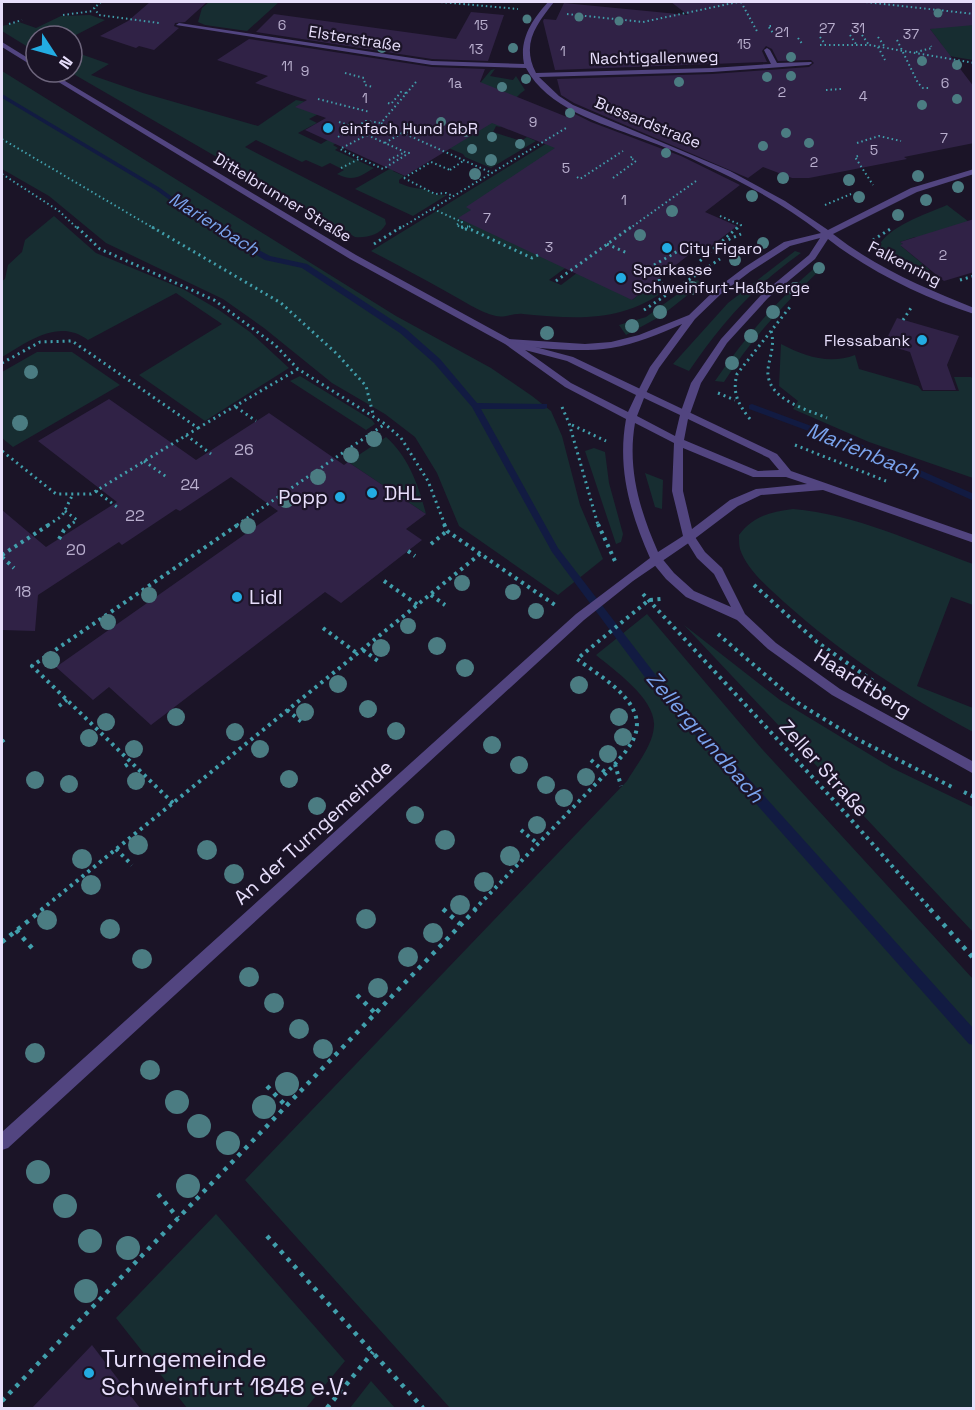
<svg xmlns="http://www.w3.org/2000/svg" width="975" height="1410" font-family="'Space Grotesk',sans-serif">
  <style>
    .green { fill: #172d31 }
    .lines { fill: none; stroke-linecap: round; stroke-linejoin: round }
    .stream { fill: #121b42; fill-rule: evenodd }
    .building { fill: #302246 }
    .path-far3 { stroke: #419fac; stroke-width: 2; stroke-dasharray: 1.5 3; stroke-linecap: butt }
    .path-far2 { stroke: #419fac; stroke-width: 3; stroke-dasharray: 2 4; stroke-linecap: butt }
    .path-far1 { stroke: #419fac; stroke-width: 4; stroke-dasharray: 3 4.5; stroke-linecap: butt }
    .path { stroke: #419fac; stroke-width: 4.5; stroke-dasharray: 4 6; stroke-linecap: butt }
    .minor { fill: #524580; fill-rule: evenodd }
    .tertiary { fill: #524580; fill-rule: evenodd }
    .tree { fill: #4b7c82 }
    .poi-dot { fill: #23ace2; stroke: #1b1427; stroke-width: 2 }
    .labels { text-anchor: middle; stroke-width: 4.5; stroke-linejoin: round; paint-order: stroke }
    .far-number-label { font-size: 14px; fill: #b9afce }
    .far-street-label { font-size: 16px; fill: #e7defb; stroke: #1b1427 }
    .far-poi-label { font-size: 16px; fill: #e7defb; stroke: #1b1427; text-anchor: start }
    .number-label { font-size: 16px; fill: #b9afce }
    .far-water-label { font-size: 18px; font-style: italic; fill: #7aa3ed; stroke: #1b1427 }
    .poi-label { font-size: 20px; fill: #e7defb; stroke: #1b1427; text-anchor: start }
    .street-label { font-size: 20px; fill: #e7defb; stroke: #1b1427 }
    .water-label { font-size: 21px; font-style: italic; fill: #7aa3ed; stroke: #1b1427 }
    .near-poi-label { font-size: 24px; fill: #e7defb; stroke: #1b1427; text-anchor: start }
  </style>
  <rect width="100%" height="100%" fill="#1b1427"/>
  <path class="green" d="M209,2h70l-32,29 -42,-6 -7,-3 4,-14z
    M90,15l15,5 -33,17 -36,-1v16l-34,-21v-5l17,-4 17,6 25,-12z
    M973,19v41l-54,-9 23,-6 -12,-16z
    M72,51l37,13 -18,11 52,18 115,33 38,-26 86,16 -56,-6 -17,9 8,4 -19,10 23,11 13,-8 21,-3 -22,12 5,3 -3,2 39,18c-15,9 -21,14 -37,6l7,-4 -14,-7 -8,4 -16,-7 -4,2 -46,-22 -11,7 132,68 8,4 1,5c-6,11 -19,14 -31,13l-285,-165h2z
    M495,69l-5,7 23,4 3,-4 9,14c-18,11 -12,29 -25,37l-4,-1 -3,6 28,9 6,-4 9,4 -45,27 -26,-11 -2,-3 -75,-31 83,-29 20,-24z
    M2,71l394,245 95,52 41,28 19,15 11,25 18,69 23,54 -45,36 -99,-69 -22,-53 -22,-36 -30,-23 -53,-31 -68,-55 -41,-29 -117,-56 -57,-47 -47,-27z
    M557,137l80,78 -88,65 12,5 49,-37 22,52 18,-14 10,4 3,-2 4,1c-45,34 -91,30 -144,25 -9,-1 -19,4 -27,2 -17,-4 -34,-16 -49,-24 -25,-14 -51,-28 -76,-41z
    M398,164l-5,7 11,5 -5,4v3c9,4 15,5 24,6 11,2 7,7 24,6l-34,21 -58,-27z
    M947,205l26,20 -54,15 -4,-3 -15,5 3,2 -2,2 29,24 -18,3 -33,-19 -2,-6c13,-23 47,-33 70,-43z
    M54,216l42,37 87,36 36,21 31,22 39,36 -84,53 -66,-46 83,-51 -46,-31 -88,47c-29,-22 -59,1 -86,17v-76l3,-2 3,-14 14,-13 3,-12z
    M795,251l6,2c-46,32 -81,72 -112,118l-16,-7 55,-61z
    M818,265l3,4c-37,35 -70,70 -97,113l-9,-1c30,-44 62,-81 103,-116z
    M697,280l6,3 -42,33 -35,19 -7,-10 27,-8z
    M781,344c23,12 48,21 74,11l4,14 59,17 4,5h37l-5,-14h17l3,3 -1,98 -104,-36 -76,-33 5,-8 -19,-15z
    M37,352h35l48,33 -107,62 -11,-9v-66z
    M300,376l72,44 3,4 -9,6 -76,-49z
    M386,437c22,19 33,49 40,77l-78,-52z
    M594,448l11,4 4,31 14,51 -2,8 -5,2 -31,-93z
    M645,473l18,7 -1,29 -7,-2z
    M793,509c62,5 122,34 180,55v41l-22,-8 -34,89 56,22v24c-68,-37 -131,-78 -189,-130 -16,-15 -37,-32 -44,-53 -1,-4 -1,-9 -1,-14 14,-19 31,-23 54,-26z
    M647,614l115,135 211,230v429h-523l-205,-228 382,-399c10,-17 26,-36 27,-55 2,-27 -40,-56 -58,-71z
    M684,625l96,75 112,68 81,39v125z
    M216,1214l129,147 -39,47h-119l-71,-90z
    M371,1381l24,27h-45z"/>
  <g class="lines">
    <path class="stream" d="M2,94l158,94 48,35 62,33 37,8 99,65 34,30 37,44 70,1v4l-3,1h-63l77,139 100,130 316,351v16l-5,-1 -319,-360 -98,-132 -80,-145 -38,-44 -34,-30 -98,-65 -37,-8 -61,-35 -48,-35 -154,-92z
      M752,404l116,43 106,47v7l-112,-50 -113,-42v-4z"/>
  </g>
  <path class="building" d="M150,2h57l-22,20 -10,1 -1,3 5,2 -25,22 -15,-4 -3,2 -36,-12 28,-15z
    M671,2h303v23l-44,4 44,58v56l-70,14 3,2 -98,19h-17l-29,-11 -15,11 -174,-75 -13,-8 -4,-16 155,-5 97,-7 5,-4 -3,-3 -33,1 -6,-12 -6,-3 -4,5 5,11 -212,8 -12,-49 1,-2 12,1 8,-17 124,12z
    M471,12l33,3 -16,46 -56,-2 -176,-27 18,-18 182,25z
    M249,39l183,28 53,2 -5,13 87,35 -2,-8 26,13 90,34 59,29 -35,27 32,14 -39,30 -7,-3 -59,47 -174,-82 13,-8 -5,-3 89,-59 -63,-25 -87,53 -100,-46 21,-12 -31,-11 12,-7 -52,-17 13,-7 -51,-16z
    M974,219v53l-30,9 -44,-36 3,-1 -3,-2z
    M897,318l62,18 -12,29 9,25h-33l-13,-38 -26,-8z
    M109,399l87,61 73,-47 75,52 4,-3 78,52 -20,15 16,11 -81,63 -16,-11 -174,133 -42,-38 -16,13 -37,-33 222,-156 -47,-34 -51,34 -4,-2 -54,36 -3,-3 -81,53 -3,36 -33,-1v-120l44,37 71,-45 -79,-61z
    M92,1345l48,63h-108z"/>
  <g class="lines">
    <path class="path-far3" d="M101,2l-7,6 5,7 60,8
      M441,2l77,7
      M741,2l17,31
      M866,2l108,12
      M567,14l76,8 95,-20
      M63,15l30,-4
      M9,24l13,-4
      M771,26h-3l5,7
      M850,35l6,9
      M862,35l7,10
      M820,37l5,7
      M878,37l7,10
      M798,38l5,7
      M897,40l21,43 5,5h8
      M820,45h49l105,18
      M878,47l7,13
      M916,52l16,-4 -1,-2
      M345,73l19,5 1,7 8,2
      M416,82l-35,41 111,50
      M826,90l15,-1
      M318,99l52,13
      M388,103l3,1 10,-12 5,1
      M339,122l16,5
      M367,135l38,17 4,1 -26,16 -43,-20z
      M338,137l28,-16 15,2
      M2,139l153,90
      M385,143l17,-10
      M857,143l22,-7 22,5
      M858,156l-3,1 18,28
      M389,160l16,-8
      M341,168l18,-9
      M450,170l13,-9
      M2,174l57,37 19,18
      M577,177l3,2 43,-28
      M404,178l31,16 11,-1 7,3
      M404,178l27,-16 19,8
      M613,178l23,-17 -6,-3 3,-2
      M825,205l26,-11
      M433,209l29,13 -6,3 9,4
      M720,216l21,9 -4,4
      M399,229l167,-101
      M465,229l7,-4
      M629,229l67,-48"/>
    <path class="path-far2" d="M77,227l23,22 114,51 61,45 23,24 87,55 16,14 27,43 17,44
      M152,227l129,76 56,51 29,32 7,28
      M461,227h7
      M465,229l7,1 60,28 6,-3
      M873,240l19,-12
      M723,242l18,-8
      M374,244l27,-17
      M607,244l20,9
      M700,261l38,-34
      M654,265l24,-14
      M659,279l1,4 15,7
      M960,280l14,-4
      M556,281l75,-54
      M644,310l76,-51
      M903,320l8,-12
      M771,331c4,14 -1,24 -3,38 -3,30 38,40 59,49
      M2,363l38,-21 32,-1 126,87 -107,66h-35l-54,-43
      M718,393l17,7
      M236,407l20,14
      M562,407l7,16 29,102
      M750,419c-12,-15 -18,-26 -13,-45l53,-67
      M572,425l34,16
      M198,428l100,-59
      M186,435l25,19
      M795,445l91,36
      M144,461l24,17
      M96,491l21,16
      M65,511l12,9 -7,5
      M48,525l14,-9 11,-22
      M237,525l148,-101"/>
    <path class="path-far1" d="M444,524l3,7 108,74
      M598,524l17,37
      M59,539l5,-9 8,-6
      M431,544l16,-13
      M408,551l7,5
      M2,555l48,-31
      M2,557l12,11
      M384,581l34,24
      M754,585l63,57 69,48
      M643,594l196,212 92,104
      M431,595l14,10
      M323,628l35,26
      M718,634l80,69 57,35 99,50
      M363,650l15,11
      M59,706l8,-6
      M287,710l16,13
      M2,740l3,4
      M591,760l15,13
      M615,764l6,22
      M125,766l6,-4
      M964,792l10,5
      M173,803l-141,-137 207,-142
      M521,830l17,14
      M116,849l16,16
      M41,910l439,-356
      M474,910l141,-146c8,-9 18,-20 21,-32 8,-32 -38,-57 -59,-73l72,-59 12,-1"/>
    <path class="path" d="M443,909l17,15
      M930,909l44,50
      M16,930l16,18
      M2,942l41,-33
      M357,995l18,18
      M267,1086l19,20
      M158,1194l20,24
      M267,1236l156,172
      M2,1401l474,-492
      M327,1408l46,-56"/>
    <path class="minor" d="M548,2h6c-18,23 -33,42 -18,71l176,-5 59,-4 -7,-14 3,-2 3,2 7,13 34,-1 1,1 -3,2 -97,7 -173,5 20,19 14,9 157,66 55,30 43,29 83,-42 63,-19v5l-57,18 -84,42c42,33 91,54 141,74v6c-50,-16 -105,-43 -146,-75l-13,20 -47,39 -41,45 -26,40 -11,31 -2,2h-6l-2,-2 11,-31 30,-44 41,-45 47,-39 11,-17 -30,8 -39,25 -29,22 -27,26 -36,49 -14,27h-6l-2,-2 13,-26 32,-43c-23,10 -46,20 -71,24 -34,5 -69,0 -103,-3l-5,-3 5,-3 77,5 26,-2 28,-7 50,-20 27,-26 29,-22 39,-25 37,-9c-35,-27 -74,-49 -114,-67 -22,-11 -44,-20 -67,-28 -40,-15 -93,-30 -114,-70l-94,-3 -256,-40 3,-2 253,38 92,3c-5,-25 8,-44 24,-62z
      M689,533l4,1 12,18 17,16 23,46 31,29 64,46 134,73v12l-142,-79 -64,-46 -31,-29 -51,-23 -20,-18 -14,-17 -1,-3 1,-3h8l14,17 20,18 37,16 -17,-33 -17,-16 -13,-21z"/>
    <path class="tertiary" d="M2,42l34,21v5l-34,-21z
      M42,72h8l306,183 157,86 60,16 204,97 14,17 183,64v8l-151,-53 -62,5 -23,11 -45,34 -60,41 -49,39 -576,528 -6,2v-18l574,-518 74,-56c-20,-46 -33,-89 -24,-139l-61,-32 -60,-43 -155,-85zM525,350l42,11 69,34 -8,17 -57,-29zM644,398l36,17 -5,21 -38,-20zM688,419l81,39 10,12 -21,1 -74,-31zM635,423l39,20 -2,48 11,45 -25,16c-18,-41 -31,-83 -23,-129zM683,448l70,29h33l21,7 -51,5 -26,11 -38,29 -9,-38z"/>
  </g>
  <g class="tree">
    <circle cx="938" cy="13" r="4.5"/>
    <circle cx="579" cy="17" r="4.5"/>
    <circle cx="527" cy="19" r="4.5"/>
    <circle cx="619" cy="21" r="4.5"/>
    <circle cx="382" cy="48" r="5"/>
    <circle cx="513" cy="48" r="5"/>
    <circle cx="791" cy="57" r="5"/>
    <circle cx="922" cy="61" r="5"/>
    <circle cx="957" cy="65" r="5"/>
    <circle cx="791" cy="76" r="5"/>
    <circle cx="767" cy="77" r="5"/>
    <circle cx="526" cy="79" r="5"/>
    <circle cx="679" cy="82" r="5"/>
    <circle cx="502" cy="87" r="5"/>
    <circle cx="957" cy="99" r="5"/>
    <circle cx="922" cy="105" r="5"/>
    <circle cx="570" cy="113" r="5"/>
    <circle cx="441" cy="122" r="5"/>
    <circle cx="408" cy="128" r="5"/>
    <circle cx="466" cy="132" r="5"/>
    <circle cx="786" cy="133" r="5"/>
    <circle cx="492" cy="137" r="5"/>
    <circle cx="809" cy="143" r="5"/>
    <circle cx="520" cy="144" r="5"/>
    <circle cx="763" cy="146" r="5"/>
    <circle cx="472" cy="149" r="5"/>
    <circle cx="666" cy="153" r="5"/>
    <circle cx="491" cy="160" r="6"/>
    <circle cx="475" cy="174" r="6"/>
    <circle cx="918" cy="176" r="6"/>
    <circle cx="783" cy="178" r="6"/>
    <circle cx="849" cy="180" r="6"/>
    <circle cx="958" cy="187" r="6"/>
    <circle cx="752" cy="196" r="6"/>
    <circle cx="859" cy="197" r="6"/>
    <circle cx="926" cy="200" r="6"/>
    <circle cx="672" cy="211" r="6"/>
    <circle cx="898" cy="215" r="6"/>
    <circle cx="640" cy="235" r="6"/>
    <circle cx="763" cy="243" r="6"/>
    <circle cx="735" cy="260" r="6"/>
    <circle cx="819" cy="268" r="6"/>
    <circle cx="692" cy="288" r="7"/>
    <circle cx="795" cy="289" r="7"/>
    <circle cx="660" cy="312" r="7"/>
    <circle cx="773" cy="312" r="7"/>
    <circle cx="632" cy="326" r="7"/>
    <circle cx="547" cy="333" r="7"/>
    <circle cx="751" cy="336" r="7"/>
    <circle cx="732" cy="363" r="7"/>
    <circle cx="31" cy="372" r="7"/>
    <circle cx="20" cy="423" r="8"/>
    <circle cx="374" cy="439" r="8"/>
    <circle cx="351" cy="455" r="8"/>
    <circle cx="318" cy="477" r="8"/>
    <circle cx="286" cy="500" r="8"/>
    <circle cx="248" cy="526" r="8"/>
    <circle cx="462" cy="583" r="8"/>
    <circle cx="513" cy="592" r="8"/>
    <circle cx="149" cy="595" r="8"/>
    <circle cx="536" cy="611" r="8"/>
    <circle cx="108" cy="622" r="8"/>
    <circle cx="408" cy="626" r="8"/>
    <circle cx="437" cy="646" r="9"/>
    <circle cx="381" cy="648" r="9"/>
    <circle cx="51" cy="660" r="9"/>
    <circle cx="465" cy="668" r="9"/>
    <circle cx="338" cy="684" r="9"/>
    <circle cx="579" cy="685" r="9"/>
    <circle cx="368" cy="709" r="9"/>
    <circle cx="305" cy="712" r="9"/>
    <circle cx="176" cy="717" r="9"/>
    <circle cx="619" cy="717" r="9"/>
    <circle cx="106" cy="722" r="9"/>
    <circle cx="396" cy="731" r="9"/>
    <circle cx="235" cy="732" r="9"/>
    <circle cx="623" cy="737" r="9"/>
    <circle cx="89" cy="738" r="9"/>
    <circle cx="492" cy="745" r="9"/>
    <circle cx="134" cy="749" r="9"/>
    <circle cx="260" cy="749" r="9"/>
    <circle cx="608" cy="754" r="9"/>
    <circle cx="519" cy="765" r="9"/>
    <circle cx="586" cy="777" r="9"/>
    <circle cx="289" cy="779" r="9"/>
    <circle cx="35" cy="780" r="9"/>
    <circle cx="136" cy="781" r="9"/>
    <circle cx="69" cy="784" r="9"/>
    <circle cx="546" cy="785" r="9"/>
    <circle cx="564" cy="798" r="9"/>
    <circle cx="317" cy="806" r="9"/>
    <circle cx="415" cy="815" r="9"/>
    <circle cx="537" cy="825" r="9"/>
    <circle cx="445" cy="840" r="10"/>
    <circle cx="138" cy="845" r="10"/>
    <circle cx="207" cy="850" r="10"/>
    <circle cx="510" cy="856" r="10"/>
    <circle cx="82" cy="859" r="10"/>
    <circle cx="234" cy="874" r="10"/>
    <circle cx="484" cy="882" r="10"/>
    <circle cx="91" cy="885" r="10"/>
    <circle cx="460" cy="905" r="10"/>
    <circle cx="366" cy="919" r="10"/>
    <circle cx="47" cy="920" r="10"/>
    <circle cx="110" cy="929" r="10"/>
    <circle cx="433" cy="933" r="10"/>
    <circle cx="408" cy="957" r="10"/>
    <circle cx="142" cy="959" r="10"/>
    <circle cx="249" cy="977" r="10"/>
    <circle cx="378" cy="988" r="10"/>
    <circle cx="274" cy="1003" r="10"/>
    <circle cx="299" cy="1029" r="10"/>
    <circle cx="323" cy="1049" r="10"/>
    <circle cx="35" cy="1053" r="10"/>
    <circle cx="150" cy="1070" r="10"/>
    <circle cx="287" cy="1084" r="12"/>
    <circle cx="177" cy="1102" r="12"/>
    <circle cx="264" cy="1107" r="12"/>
    <circle cx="199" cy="1126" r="12"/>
    <circle cx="228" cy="1143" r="12"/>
    <circle cx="38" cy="1172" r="12"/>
    <circle cx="188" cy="1186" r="12"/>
    <circle cx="65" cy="1206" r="12"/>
    <circle cx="90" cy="1241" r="12"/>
    <circle cx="128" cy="1248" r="12"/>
    <circle cx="86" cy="1291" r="12"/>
  </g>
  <g class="poi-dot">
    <circle cx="328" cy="128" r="6"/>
    <circle cx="667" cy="248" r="6"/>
    <circle cx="621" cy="278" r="6"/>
    <circle cx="922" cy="340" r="6"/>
    <circle cx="372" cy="493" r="6"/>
    <circle cx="340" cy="497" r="6"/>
    <circle cx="237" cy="597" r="6"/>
    <circle cx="89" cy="1373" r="6"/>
  </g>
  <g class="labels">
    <g class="far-number-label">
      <text x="282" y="30">6</text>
      <text x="481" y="30">15</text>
      <text x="827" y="33">27</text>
      <text x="858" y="33">31</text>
      <text x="782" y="37">21</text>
      <text x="911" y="39">37</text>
      <text x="744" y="49">15</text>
      <text x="476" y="54">13</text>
      <text x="563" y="56">1</text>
      <text x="287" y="71">11</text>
      <text x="305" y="76">9</text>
      <text x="455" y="88">1a</text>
      <text x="945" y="88">6</text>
      <text x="782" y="97">2</text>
      <text x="863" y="101">4</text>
      <text x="365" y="103">1</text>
      <text x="533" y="127">9</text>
      <text x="944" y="143">7</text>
      <text x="874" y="155">5</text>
      <text x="814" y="167">2</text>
      <text x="566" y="173">5</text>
      <text x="624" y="205">1</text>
      <text x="487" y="223">7</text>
      <text x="549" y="252">3</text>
      <text x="943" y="260">2</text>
    </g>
    <g class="far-street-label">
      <text transform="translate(355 38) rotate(9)" y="6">Elsterstraße</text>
      <text transform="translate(654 57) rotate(-1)" y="6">Nachtigallenweg</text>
      <text transform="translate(648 122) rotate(22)" y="6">Bussardstraße</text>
      <text transform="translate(283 197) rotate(31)" y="6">Dittelbrunner Straße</text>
      <text transform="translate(905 263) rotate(27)" y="6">Falkenring</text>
    </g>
    <g class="far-poi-label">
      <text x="340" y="134">einfach Hund GbR</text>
      <text x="679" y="254">City Figaro</text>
      <text x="633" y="275">Sparkasse<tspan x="633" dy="18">Schweinfurt-Haßberge</tspan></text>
      <text x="910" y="346" text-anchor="end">Flessabank</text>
    </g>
    <g class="number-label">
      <text x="244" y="455">26</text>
      <text x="190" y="490">24</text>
      <text x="135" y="521">22</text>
      <text x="76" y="555">20</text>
      <text x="23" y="597">18</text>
    </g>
    <g class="far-water-label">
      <text transform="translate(214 224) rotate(32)" y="6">Marienbach</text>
    </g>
    <g class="poi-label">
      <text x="384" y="500">DHL</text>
      <text x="328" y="504" text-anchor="end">Popp</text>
      <text x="249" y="604">Lidl</text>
    </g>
    <g class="street-label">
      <text transform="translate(863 683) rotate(32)" y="7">Haardtberg</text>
      <text transform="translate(824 768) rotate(48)" y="7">Zeller Straße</text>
      <text transform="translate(313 832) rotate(-42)" y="7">An der Turngemeinde</text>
    </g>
    <g class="water-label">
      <text transform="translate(863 451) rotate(22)" y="7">Marienbach</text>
      <text transform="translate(705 737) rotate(49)" y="7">Zellergrundbach</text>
    </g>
    <g class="near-poi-label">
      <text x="101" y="1367">Turngemeinde<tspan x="101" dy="28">Schweinfurt 1848 e.V.</tspan></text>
    </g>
  </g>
  <rect width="975" height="1410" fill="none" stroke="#e7defb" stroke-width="6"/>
  <g transform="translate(54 54) rotate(126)"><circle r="28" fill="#1b1427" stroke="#6d657c" stroke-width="1.5"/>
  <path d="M0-4.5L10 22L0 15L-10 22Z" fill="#23ace2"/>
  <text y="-9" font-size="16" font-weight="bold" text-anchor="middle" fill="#e7defb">N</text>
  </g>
</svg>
